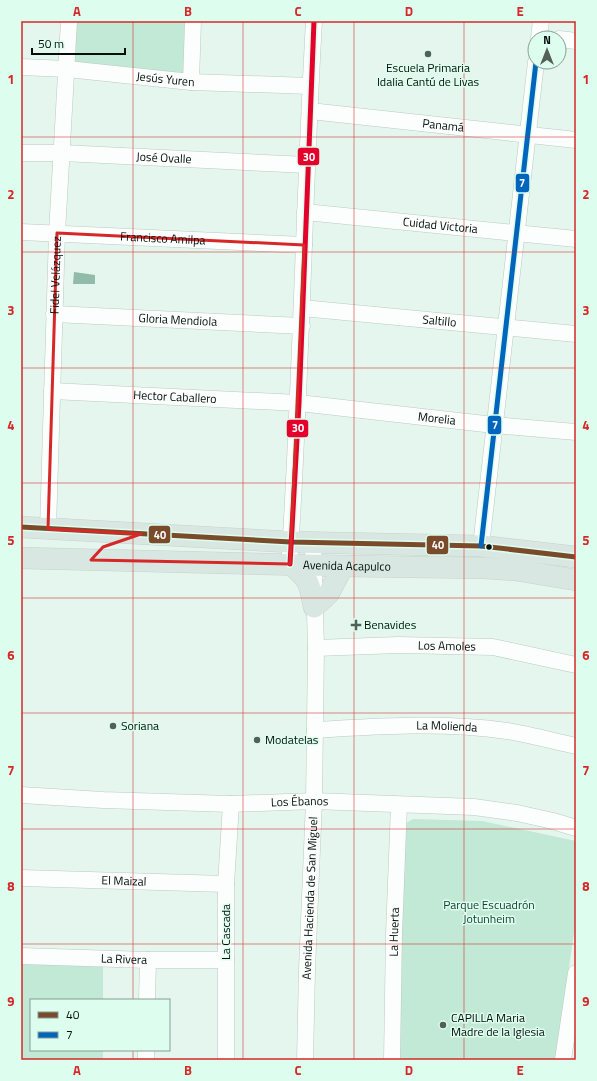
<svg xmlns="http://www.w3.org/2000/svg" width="597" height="1081" font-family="'Titillium Web',sans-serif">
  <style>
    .green { fill: #c2e8d6 }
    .water { fill: #90bca9 }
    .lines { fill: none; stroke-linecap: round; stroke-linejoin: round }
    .minor-casing { stroke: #bbcac3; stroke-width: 17 }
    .major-casing { stroke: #c8d1cc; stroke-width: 22 }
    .minor { stroke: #fbfefc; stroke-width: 16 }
    .major { stroke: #d9e7e2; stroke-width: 21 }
    .bus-1-casing { stroke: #ddfdee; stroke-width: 8 }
    .bus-2-casing { stroke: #ddfdee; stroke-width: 8 }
    .bus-3-casing { stroke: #ddfdee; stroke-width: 8 }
    .bus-1 { stroke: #7a4b2a; stroke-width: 5 }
    .bus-2 { stroke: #0065bd; stroke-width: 5 }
    .bus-3 { stroke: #e4002b; stroke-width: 5 }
    .marked { fill: none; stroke: #d62828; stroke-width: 3; stroke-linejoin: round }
    .grid { fill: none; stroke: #d62828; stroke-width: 1; stroke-opacity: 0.55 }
    .poi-dot { fill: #526059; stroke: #ddfdee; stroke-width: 1.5 }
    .bus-dot { fill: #030f0a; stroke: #ddfdee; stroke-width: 1.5 }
    .labels { text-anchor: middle; stroke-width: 3; stroke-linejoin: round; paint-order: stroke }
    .poi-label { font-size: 12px; fill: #030f0a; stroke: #ddfdee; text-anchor: start }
    .street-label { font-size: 12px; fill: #030f0a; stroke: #ddfdee }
    .park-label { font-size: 12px; fill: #134231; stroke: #ddfdee }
    .line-badge { stroke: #ddfdee; stroke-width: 1.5 }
    .badge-label { font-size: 11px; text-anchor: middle; font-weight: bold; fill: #fff }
    .neatline { fill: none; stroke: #d62828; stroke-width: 1.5 }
    .grid-label { font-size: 13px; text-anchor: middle; font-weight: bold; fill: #d62828 }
  </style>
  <rect width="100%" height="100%" fill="#e4f6ed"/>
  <path class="green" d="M74,21h113l-2,55 -112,-5z
    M413,819l69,2 94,20v79l-21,140h-145l-10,-2 -2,-10 5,-223z
    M21,963l82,2v35h-72v50h72v10h-82z"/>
  <path class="water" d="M74,272l21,3v9h-22z"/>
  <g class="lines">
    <g class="minor-casing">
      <g id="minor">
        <path d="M539,38l2,-17"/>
        <path d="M559,39l17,2"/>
        <path id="s1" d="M21,67l46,2 124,13 119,4"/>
        <path d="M191,82l2,-61"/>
        <path id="s2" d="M310,111l266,29"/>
        <path id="s3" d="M21,153h41l245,12"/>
        <path id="s4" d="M305,212l271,27"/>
        <path id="s5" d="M21,232l283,13"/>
        <path id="s6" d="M302,308l274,26"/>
        <path id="s7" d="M54,314l248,12"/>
        <path id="s8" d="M52,391l247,12 195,22 82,7"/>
        <path id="s9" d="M48,529l9,-296 12,-212"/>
        <path d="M481,546l55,-484"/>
        <path d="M290,553c11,-177 14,-355 24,-532"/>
        <path id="s10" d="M316,648l82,-3 95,2 83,18"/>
        <path id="s11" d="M315,730c63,-4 129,-8 192,1 24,4 46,10 69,15"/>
        <path id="s12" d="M21,795l82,5 128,4 83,-3 160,6 43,6 36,8 23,7"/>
        <path id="s13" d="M21,878l205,6"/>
        <path id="s14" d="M21,956l127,4h78"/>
        <path d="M147,1000l1,-40"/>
        <path d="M146,1060v-10"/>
        <path d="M226,1060v-176l5,-80"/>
        <path id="s15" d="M305,1060l2,-90 7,-169 2,-153 -3,-105"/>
        <path id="s16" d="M392,1060l2,-126 5,-129"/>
        <path d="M563,1060l13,-87"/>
      </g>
    </g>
    <g class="major-casing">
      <g id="major">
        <path d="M21,527l270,15 190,4 95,11"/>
        <path id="s17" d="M21,558l322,8 142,2 30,2 61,10"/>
        <path d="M290,564c20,16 19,18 24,43l15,-14 14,-27"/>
      </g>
    </g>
    <use href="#minor" class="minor"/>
    <use href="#major" class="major"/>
    <g class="bus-1-casing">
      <path id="bus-1" d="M21,527l270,15 190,4 95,11"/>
    </g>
    <g class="bus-2-casing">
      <path id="bus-2" d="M481,546l55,-484"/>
    </g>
    <g class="bus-3-casing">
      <path id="bus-3" d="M290,564l9,-161 15,-382"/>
    </g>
    <use href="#bus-1" class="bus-1"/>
    <use href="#bus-2" class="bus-2"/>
    <use href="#bus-3" class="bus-3"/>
  </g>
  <path class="marked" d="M57,233l247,12 -14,319 -199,-4 12,-13 38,-13 -93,-5z"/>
  <path class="grid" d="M133,21v979M243,21v1039M354,21v1039M464,21v1039M21,137h555M21,252h555M21,368h555M21,483h555M21,598h555M21,713h555M21,829h555M21,944h555M133,1050v10"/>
  <g class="poi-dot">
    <circle cx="428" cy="54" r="4"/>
    <path d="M354 619h4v4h4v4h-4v4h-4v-4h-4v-4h4z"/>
    <circle cx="113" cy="726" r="4"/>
    <circle cx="257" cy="740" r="4"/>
    <circle cx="443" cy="1025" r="4"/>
  </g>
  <circle class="bus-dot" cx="489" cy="547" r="3.5"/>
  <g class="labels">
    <g class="poi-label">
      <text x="428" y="72" text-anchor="middle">Escuela Primaria<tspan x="428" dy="14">Idalia Cantú de Livas</tspan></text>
      <text x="364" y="629">Benavides</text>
      <text x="121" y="730">Soriana</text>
      <text x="265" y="744">Modatelas</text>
      <text x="451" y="1022">CAPILLA Maria<tspan x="451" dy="14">Madre de la Iglesia</tspan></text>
    </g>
    <g class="street-label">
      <text dy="4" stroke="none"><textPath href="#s1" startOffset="145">Jesús Yuren</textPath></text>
      <text dy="4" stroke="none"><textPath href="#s2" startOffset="134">Panamá</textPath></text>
      <text dy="4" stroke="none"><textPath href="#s3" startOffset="143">José Ovalle</textPath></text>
      <text dy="4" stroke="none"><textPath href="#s4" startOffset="136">Cuidad Victoria</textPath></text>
      <text dy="4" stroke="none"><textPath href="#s5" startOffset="142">Francisco Amilpa</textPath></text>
      <text dy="4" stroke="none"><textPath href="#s9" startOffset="254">Fidel Velázquez</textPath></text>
      <text dy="4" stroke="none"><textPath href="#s7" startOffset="124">Gloria Mendiola</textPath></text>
      <text dy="4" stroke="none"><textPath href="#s6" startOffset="138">Saltillo</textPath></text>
      <text dy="4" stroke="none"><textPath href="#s8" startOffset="123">Hector Caballero</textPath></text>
      <text dy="4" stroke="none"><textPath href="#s8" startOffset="386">Morelia</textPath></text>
      <text dy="4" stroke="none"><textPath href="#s17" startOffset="326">Avenida Acapulco</textPath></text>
      <text dy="4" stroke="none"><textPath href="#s10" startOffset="131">Los Amoles</textPath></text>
      <text dy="4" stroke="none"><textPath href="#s11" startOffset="132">La Molienda</textPath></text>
      <text dy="4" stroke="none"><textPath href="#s12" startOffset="279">Los Ébanos</textPath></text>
      <text dy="4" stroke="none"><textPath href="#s13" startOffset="103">El Maizal</textPath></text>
      <text dy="4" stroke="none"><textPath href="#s15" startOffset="162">Avenida Hacienda de San Miguel</textPath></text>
      <text transform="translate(226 932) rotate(-90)" y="4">La Cascada</text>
      <text dy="4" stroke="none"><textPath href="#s16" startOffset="128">La Huerta</textPath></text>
      <text dy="4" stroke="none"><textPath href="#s14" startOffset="103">La Rivera</textPath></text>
    </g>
    <g class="park-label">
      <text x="489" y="909">Parque Escuadrón<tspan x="489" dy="14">Jotunheim</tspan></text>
    </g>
  </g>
  <g class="line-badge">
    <rect x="297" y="147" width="23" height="19" rx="4" fill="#e4002b"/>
    <rect x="515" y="173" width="15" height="20" rx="4" fill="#0065bd"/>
    <rect x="487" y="415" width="15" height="20" rx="4" fill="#0065bd"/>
    <rect x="286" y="419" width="23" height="19" rx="4" fill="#e4002b"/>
    <rect x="148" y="525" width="23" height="19" rx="4" fill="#7a4b2a"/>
    <rect x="426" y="535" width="23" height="20" rx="4" fill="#7a4b2a"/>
  </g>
  <g class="badge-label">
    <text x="309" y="161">30</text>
    <text x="522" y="187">7</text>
    <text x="495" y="429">7</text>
    <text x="298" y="432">30</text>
    <text x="160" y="539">40</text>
    <text x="438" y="549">40</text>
  </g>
  <rect width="597" height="1081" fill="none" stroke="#ddfdee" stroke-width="44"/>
  <rect x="30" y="999" width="140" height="52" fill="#ddfdee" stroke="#869e93"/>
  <rect x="38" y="1012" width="20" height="6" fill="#7a4b2a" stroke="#869e93"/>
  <text x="66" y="1019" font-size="12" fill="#030f0a">40</text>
  <rect x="38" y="1032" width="20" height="6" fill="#0065bd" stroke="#869e93"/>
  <text x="66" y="1039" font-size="12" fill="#030f0a">7</text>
  <g transform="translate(547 50)"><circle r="19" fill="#ddfdee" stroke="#869e93"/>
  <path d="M0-3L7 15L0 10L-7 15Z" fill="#526059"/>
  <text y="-6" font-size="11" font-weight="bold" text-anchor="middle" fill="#030f0a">N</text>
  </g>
  <path d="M32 48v6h93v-6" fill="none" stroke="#030f0a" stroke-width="2"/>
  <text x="38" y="48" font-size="12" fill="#030f0a" stroke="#ddfdee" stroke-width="3" paint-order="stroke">50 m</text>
  <rect x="22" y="22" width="553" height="1037" class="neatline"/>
  <g class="grid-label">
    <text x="77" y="16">A</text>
    <text x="188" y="16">B</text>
    <text x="298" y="16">C</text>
    <text x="409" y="16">D</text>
    <text x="520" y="16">E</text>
    <text x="11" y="84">1</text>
    <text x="586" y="84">1</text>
    <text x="11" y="199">2</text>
    <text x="586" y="199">2</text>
    <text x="11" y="315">3</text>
    <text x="586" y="315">3</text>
    <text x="11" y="430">4</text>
    <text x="586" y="430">4</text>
    <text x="11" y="545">5</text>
    <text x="586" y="545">5</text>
    <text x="11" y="660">6</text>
    <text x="586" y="660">6</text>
    <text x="11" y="775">7</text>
    <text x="586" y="775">7</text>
    <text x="11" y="891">8</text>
    <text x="586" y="891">8</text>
    <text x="11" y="1006">9</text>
    <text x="586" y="1006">9</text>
    <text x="77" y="1075">A</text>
    <text x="188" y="1075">B</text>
    <text x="298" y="1075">C</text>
    <text x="409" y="1075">D</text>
    <text x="520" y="1075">E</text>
  </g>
</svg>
